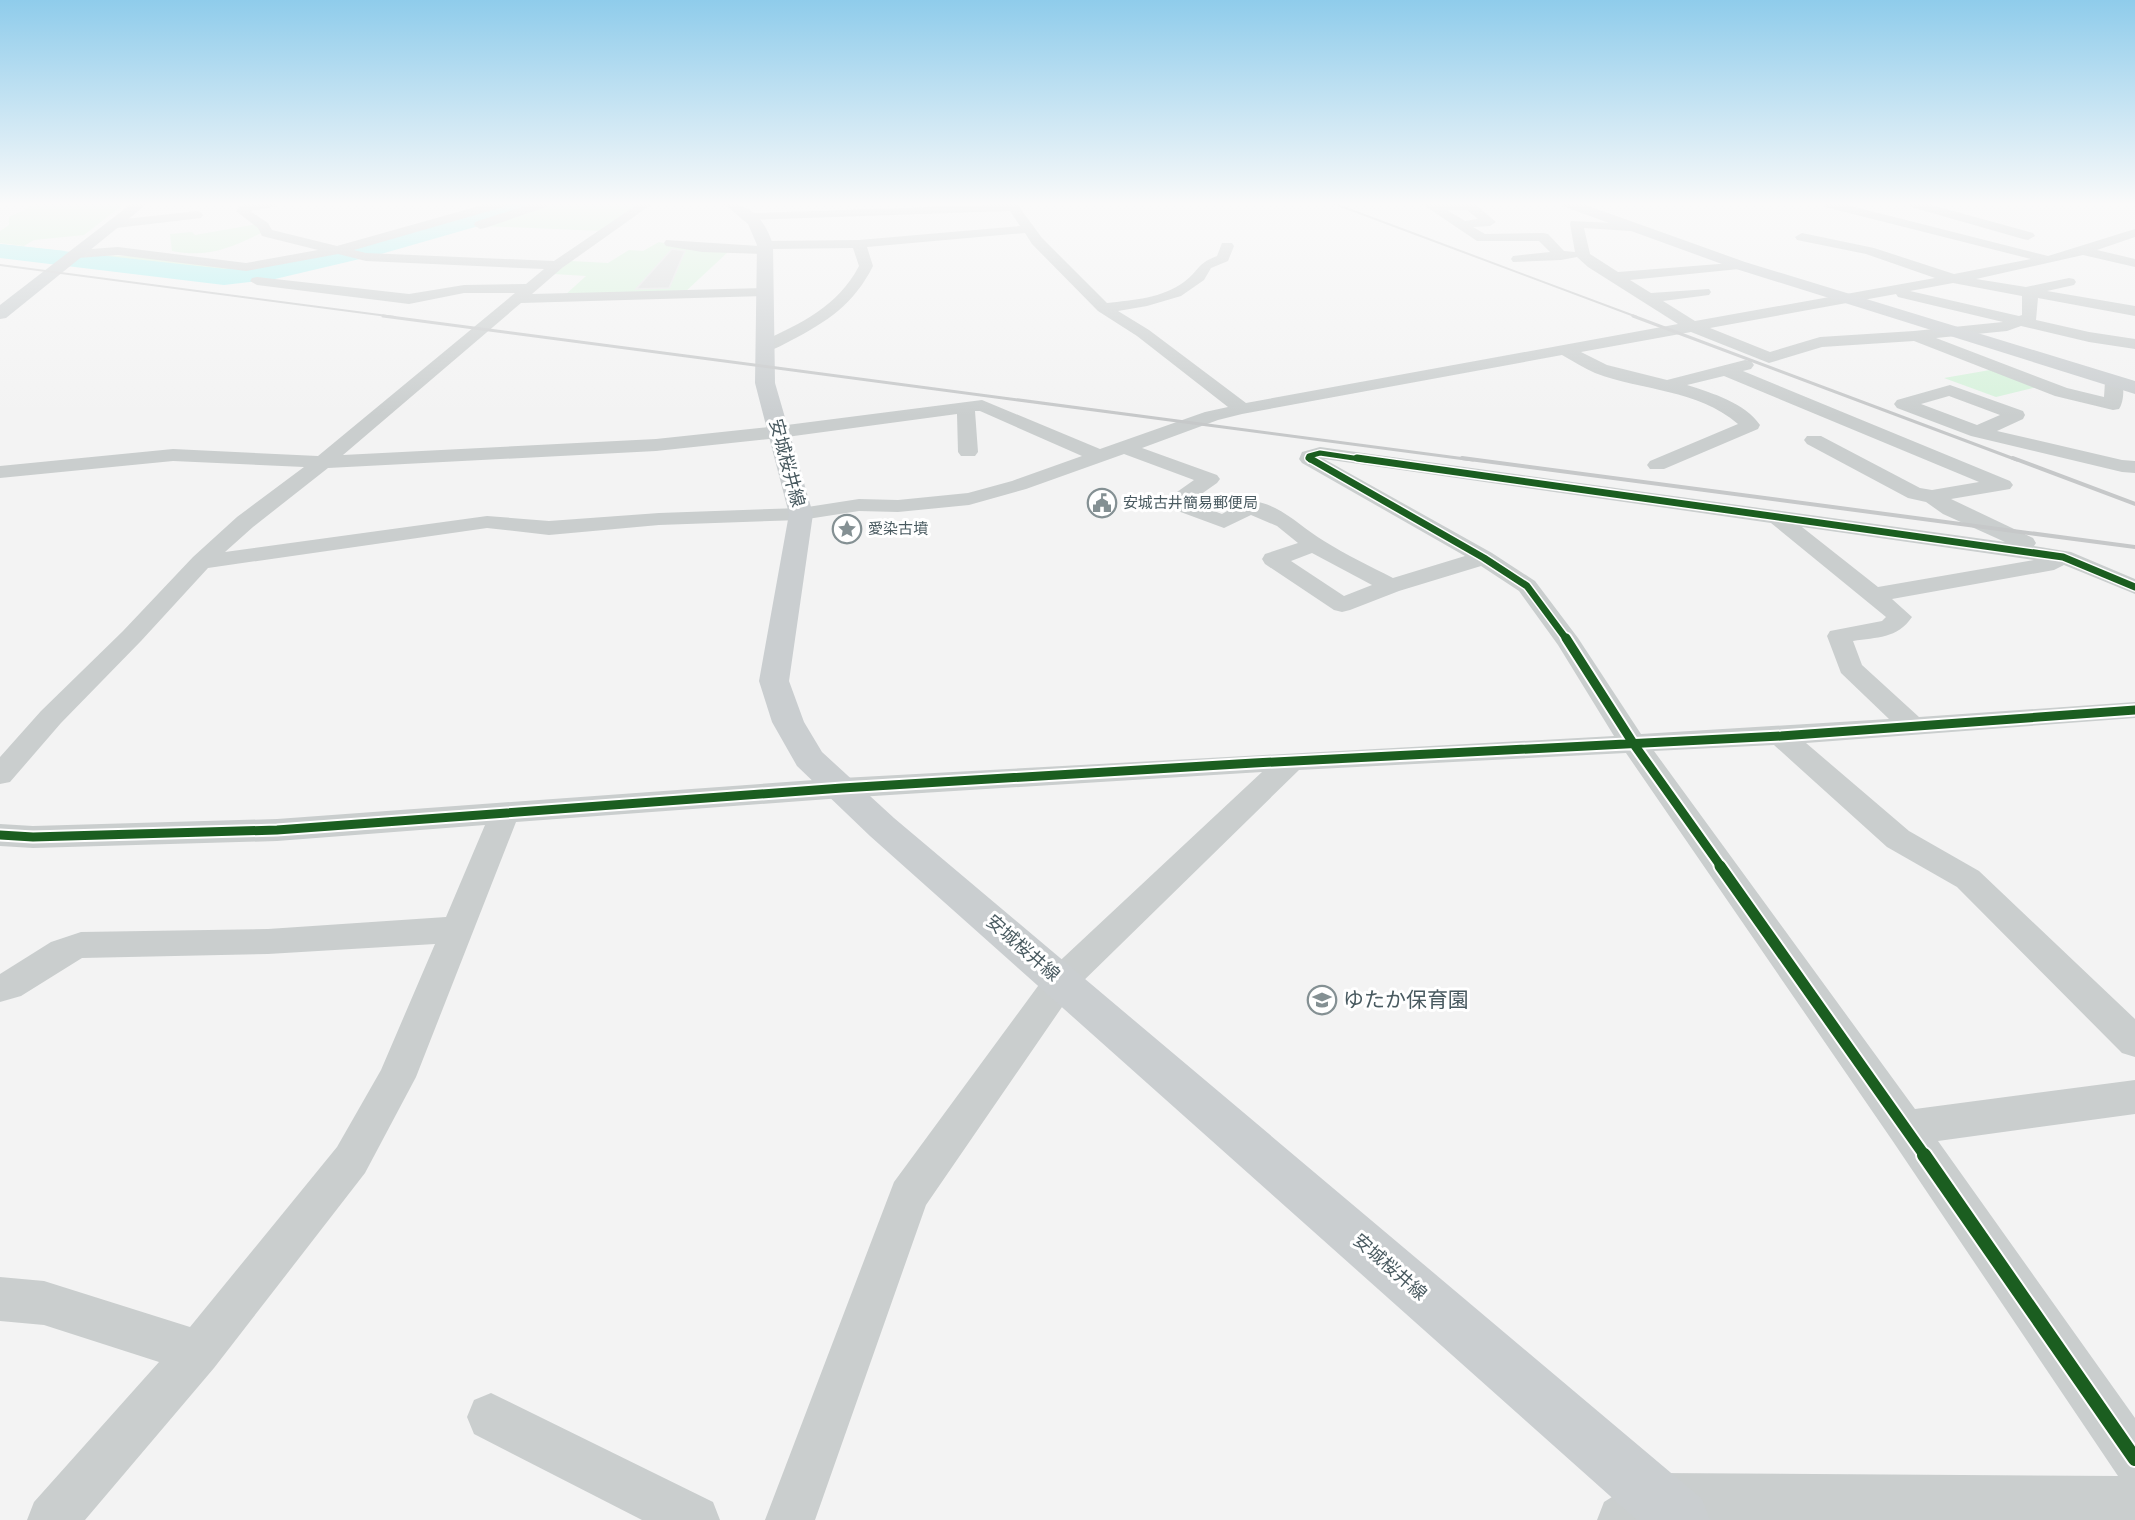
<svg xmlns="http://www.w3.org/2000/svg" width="2135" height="1520" font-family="Quicksand,'Noto Sans JP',sans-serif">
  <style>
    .green { fill: #d7f2dc }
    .water { fill: #abf0f0 }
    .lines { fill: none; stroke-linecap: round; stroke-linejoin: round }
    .river { fill: #abf0f0; fill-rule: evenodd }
    .building { fill: #d9dbdb; stroke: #e4e5e6; stroke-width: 1.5 }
    .street { fill: #cacece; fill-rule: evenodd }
    .secondary { fill: #caced0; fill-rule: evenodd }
    .primary { fill: #c7ccce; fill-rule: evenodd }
    .rail-far2 { stroke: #c6c8c9; stroke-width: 2 }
    .rail-far1 { stroke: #c6c8c9; stroke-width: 3 }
    .rail { stroke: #c6c8c9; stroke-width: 4 }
    .cycleway-far4-casing { stroke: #fff; stroke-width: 8 }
    .cycleway-far3-casing { stroke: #fff; stroke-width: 10 }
    .cycleway-far2-casing { stroke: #fff; stroke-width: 13 }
    .cycleway-far1-casing { stroke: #fff; stroke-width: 15 }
    .cycleway-casing { stroke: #fff; stroke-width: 18 }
    .cycleway-far4 { stroke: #1b5e20; stroke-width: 5 }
    .cycleway-far3 { stroke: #1b5e20; stroke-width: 7 }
    .cycleway-far2 { stroke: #1b5e20; stroke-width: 9 }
    .cycleway-far1 { stroke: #1b5e20; stroke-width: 11 }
    .cycleway { stroke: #1b5e20; stroke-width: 14 }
    .labels { text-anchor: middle; stroke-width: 6; stroke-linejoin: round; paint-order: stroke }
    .far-poi-label { font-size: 15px; fill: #495a60; stroke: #fff; text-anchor: start }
    .street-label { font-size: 18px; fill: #495a60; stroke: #fff }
    .near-poi-label { font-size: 21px; fill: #495a60; stroke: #fff; text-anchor: start }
  </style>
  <rect width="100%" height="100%" fill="#f3f3f3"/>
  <path class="green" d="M30,204h94l-40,31 -50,5 -10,6 -24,-3v-12l9,-6v-8l19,-9z
    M505,204h29l-63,22 -99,27 -110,23 -16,6 -163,-19 11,-8 36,1 116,13z
    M547,204h89l5,1 -39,26 -120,-5z
    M257,224l6,8c-32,16 -55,26 -91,19l-2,-17 22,-2 3,3z
    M659,242l29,7 40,3 -43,40 -121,4 22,-20 -32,-2 17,-13 37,2 21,-13 14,1z
    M1990,370l47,17 -41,10 -52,-19z"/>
  <path class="water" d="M510,204h16l-29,11 -129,36 -13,-2z
    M0,244l66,7 -13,7 -53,-6z
    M340,253l9,3 -66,15 -48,6 -153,-16 6,-4 30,1 125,13z"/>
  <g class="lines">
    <path class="river" d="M499,204h32l-3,5 -46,16 -101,29 -106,25 -51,6 -224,-27v-14l224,25 51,-6 92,-20z"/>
  </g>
  <path class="building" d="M672,249l13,2 -16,37 -33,1z"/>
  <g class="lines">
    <path class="street" d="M243,204h33l-2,3 -24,4 18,12 4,7 65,16 149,-42h19l-2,3 -149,43 12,3 188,8 84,-57h14l-90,64 -30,26 234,-6 7,4 -7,4 -245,7 -178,152 313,-16 123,-13 203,-26 118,49 105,-37 23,-5 -91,-71 -39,-25 -66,-67 -7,-11 -158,14 6,19c-19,38 -46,56 -83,75 -10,5 -20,12 -31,10l-2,-4 2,-4c40,-19 78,-35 100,-77l-6,-18 -82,1 -1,4 -5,1 -63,-2 -36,-6 -2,-3 2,-3 93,6 1,-4 5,-1 94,-1 161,-14 -10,-15 -264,9 -1,-3 6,-4 266,-9 25,34 65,65c26,-3 56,-5 77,-21 16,-12 12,-18 33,-26l5,-13h10l2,3 -6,15 -17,7 -7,12 -23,16 -34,10 -29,5 31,19 97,73 432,-79 -90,-57 -11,-10 -16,3 -48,2 -2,-3 2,-3 37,-4 -11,-11h-62l-55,-37h53l21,18 -6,4 -17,1 12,7 58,-1 5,1 16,17 11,1 -5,-28 1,-3 64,3 2,3 -7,4 -46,-3 6,26 28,18 126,-10 2,3 -2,3 -5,1 -109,11 21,13 58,-4 2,3 -2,3 -46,6 32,20 240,-43 -69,-24 -69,-14 -2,-3 7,-4 72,15 80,26 77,-15 -206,-52 -2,-3h20l205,52 87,-27v8l-38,13 38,9v8l-52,-12 -107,24 50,8 43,-9 5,1 2,3 -2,3 -27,6 88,15v10l-97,-18 -2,22 53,12 46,7v10l-46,-7 -68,-16 -14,5 -71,7 131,50 37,9 1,-15 3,-4h12c5,7 4,24 -1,31l-6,1 -58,-14 -141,-55 -92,6 -53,16 -78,-31 -110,20 26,13 60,15 78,-20 6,1 3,4 -3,4 -8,2 267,110 3,4 -3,4 -59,10 82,39 3,5 -2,3 37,6 64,27v15l-71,-29 -10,5 -162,29 20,18c-15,22 -35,20 -59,24l9,24 57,52 216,-15v16l-329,25 103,88 70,40 156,148v38l-13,-4 -165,-166 -70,-40 -113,-102 -120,6 261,358 220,-29v34l-197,27 197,277v102h-538l7,-18 35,-22 18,-7 461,3 -226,-336 -266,-387 -327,17 -226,221 -147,214 -111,315h-50l129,-338 155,-211 213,-199 -420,26 -326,24 -100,255 -51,96 -151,195 -129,152h-58l7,-18 125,-140 -115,-37 -44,-4v-44l44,4 146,46 147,-180 44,-77 54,-126 -167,10 -186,4 -61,38 -21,6v-28l51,-32 30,-10 187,-3 178,-12 39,-92 -208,16 -244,7 -33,-2v-22l33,2 244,-7 565,-41 772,-42 -56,-91 -39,-54 -38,-25 -82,25 -49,19 -8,2 -8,-2 -69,-46 -3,-5 3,-5 33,-11 -21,-17 -26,-11 -27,13 -57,-21 -4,-4 4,-4 27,-19 -70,-26 -98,35 -57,16 -71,7 -39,-1 -58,9 -142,5 -110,10 -62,-7 -279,40 -67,73 -80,82 -51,59 -10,2v-27l41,-46 82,-80 70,-74 44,-40 67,-50 -131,-6 -173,17v-12l173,-17 145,7 197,-163h-51l-55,11 -152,-19 -7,-4 2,-3 5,-1 152,17 55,-9 62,-1 18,-15 -178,-8 -28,-7 -92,17 -128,-16 -40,3 -7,-4 7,-4 40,-3 128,16 72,-13 -56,-14 -4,-8 -22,-17zM1447,210h20l11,9 -13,2zM1953,283l69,13v19l-3,1 -109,-25zM1896,294l2,3 105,25 -89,9 -94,6 -50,15 -60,-24zM1562,355c11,6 22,13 33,18 48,18 102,16 143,51l-88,37 -3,4 3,4h14l94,-40 2,-4c-15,-22 -48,-32 -73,-40l37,-9 255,106 -47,8 -12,-2 -99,-52h-14l-3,4 3,4 101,54 18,4 17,12 62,28 -685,-95 -18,5 -3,7 3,4 163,93 -72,22c-23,-12 -47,-23 -69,-37 -24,-14 -43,-37 -72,-40 -10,-1 -21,8 -30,13l-32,-12 27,-19 3,-4 -3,-4 -75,-27 76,-28 24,-6zM975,411h5l102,45 -70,25 -44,12 -70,7 -39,-1 -58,9 -142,5 -110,8 -62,-5 -262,36 28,-25 75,-59 328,-17 123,-13 178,-24 1,38 3,4h14l3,-4zM1324,459l447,64 115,94 -4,4 -52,10 -3,5 14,37 48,46 -248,15 -63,-96 -43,-57 -43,-28zM1802,527l232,33 -156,27zM1312,553l60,32 -28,11 -53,-35z
      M531,204h17l-2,3 -61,21 -5,1 -6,-4 1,-3z
      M1909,204h19l105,29 2,3 -7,4 -5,-1 -112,-32z
      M197,211l4,1 2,3 -2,3 -85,10 -6,-4 6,-4z
      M1950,385l73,26 2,4 -2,4 -26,12 125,29 13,1v12l-13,-1 -151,-36 -74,-28 -3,-4 3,-4zM1949,396l51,19 -23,10 -56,-21z
      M491,1393l222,109 7,18h-78l-168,-86 -7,-17 7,-17z"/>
    <path class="secondary" d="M724,204c26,-2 42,17 49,41l2,138 38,131 -24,167 15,41 18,30 72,66 808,681 8,21h-73l-767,-684 -73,-70 -25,-44 -13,-41 30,-167 -34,-131 2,-138 -9,-21z
      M1563,204h20l162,58 390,119v13l-402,-126 -168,-61z"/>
    <path class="primary" d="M131,204h16l-141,114 -6,1v-14z"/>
    <path class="rail-far2" d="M1335,204l302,113
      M0,265l395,52"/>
    <path class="rail-far1" d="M383,316l1090,144
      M1633,316l384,144"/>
    <path class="rail" d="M1462,458l673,89
      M2013,458l122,46"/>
    <g class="cycleway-far4-casing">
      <path id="cycleway-far4" d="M1310,460l-1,-4 11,-3 47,7"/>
    </g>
    <g class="cycleway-far3-casing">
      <path id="cycleway-far3" d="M1309,458l175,100 43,28 40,54
        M1357,458l706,99 72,30"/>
    </g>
    <g class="cycleway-far2-casing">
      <path id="cycleway-far2" d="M1566,638l67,105 89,125
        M0,835l33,2 244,-7 565,-42 412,-25 527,-27 354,-26"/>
    </g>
    <g class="cycleway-far1-casing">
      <path id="cycleway-far1" d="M1720,866l205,290"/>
    </g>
    <g class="cycleway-casing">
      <path id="cycleway" d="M1924,1155l211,304"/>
    </g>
    <use href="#cycleway-far4" class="cycleway-far4"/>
    <use href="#cycleway-far3" class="cycleway-far3"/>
    <use href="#cycleway-far2" class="cycleway-far2"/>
    <use href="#cycleway-far1" class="cycleway-far1"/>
    <use href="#cycleway" class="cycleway"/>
  </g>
  <linearGradient id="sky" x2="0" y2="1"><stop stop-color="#8fcceb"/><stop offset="0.49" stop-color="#fafafa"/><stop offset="1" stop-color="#fafafa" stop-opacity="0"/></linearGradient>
  <rect width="2135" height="416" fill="url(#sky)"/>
  <defs>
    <g id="civic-ring" transform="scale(1.5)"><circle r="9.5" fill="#fff" stroke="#849093" stroke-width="1.5"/><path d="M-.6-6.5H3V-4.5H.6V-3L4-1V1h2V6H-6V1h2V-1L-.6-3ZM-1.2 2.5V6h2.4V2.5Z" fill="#849093"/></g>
    <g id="sight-ring" transform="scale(1.5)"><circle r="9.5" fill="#fff" stroke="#849093" stroke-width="1.5"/><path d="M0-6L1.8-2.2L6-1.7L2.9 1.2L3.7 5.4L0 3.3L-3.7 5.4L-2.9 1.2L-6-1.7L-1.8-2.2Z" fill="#849093"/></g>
    <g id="school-ring" transform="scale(1.5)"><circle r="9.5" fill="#fff" stroke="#849093" stroke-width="1.5"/><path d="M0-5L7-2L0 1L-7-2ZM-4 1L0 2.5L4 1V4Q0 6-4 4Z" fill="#849093"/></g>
  </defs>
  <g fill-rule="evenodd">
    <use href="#civic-ring" x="1102" y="503"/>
    <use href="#sight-ring" x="847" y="529"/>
    <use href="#school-ring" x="1322" y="1000"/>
  </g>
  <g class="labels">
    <g class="far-poi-label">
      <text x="1123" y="508">安城古井簡易郵便局</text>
      <text x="868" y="534">愛染古墳</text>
    </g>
    <g class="street-label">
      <text transform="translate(787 463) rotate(75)" y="6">安城桜井線</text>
      <text transform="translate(1023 948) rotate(41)" y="6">安城桜井線</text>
      <text transform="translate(1390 1267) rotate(41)" y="6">安城桜井線</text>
    </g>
    <g class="near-poi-label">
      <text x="1343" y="1007">ゆたか保育園</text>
    </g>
  </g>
</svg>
